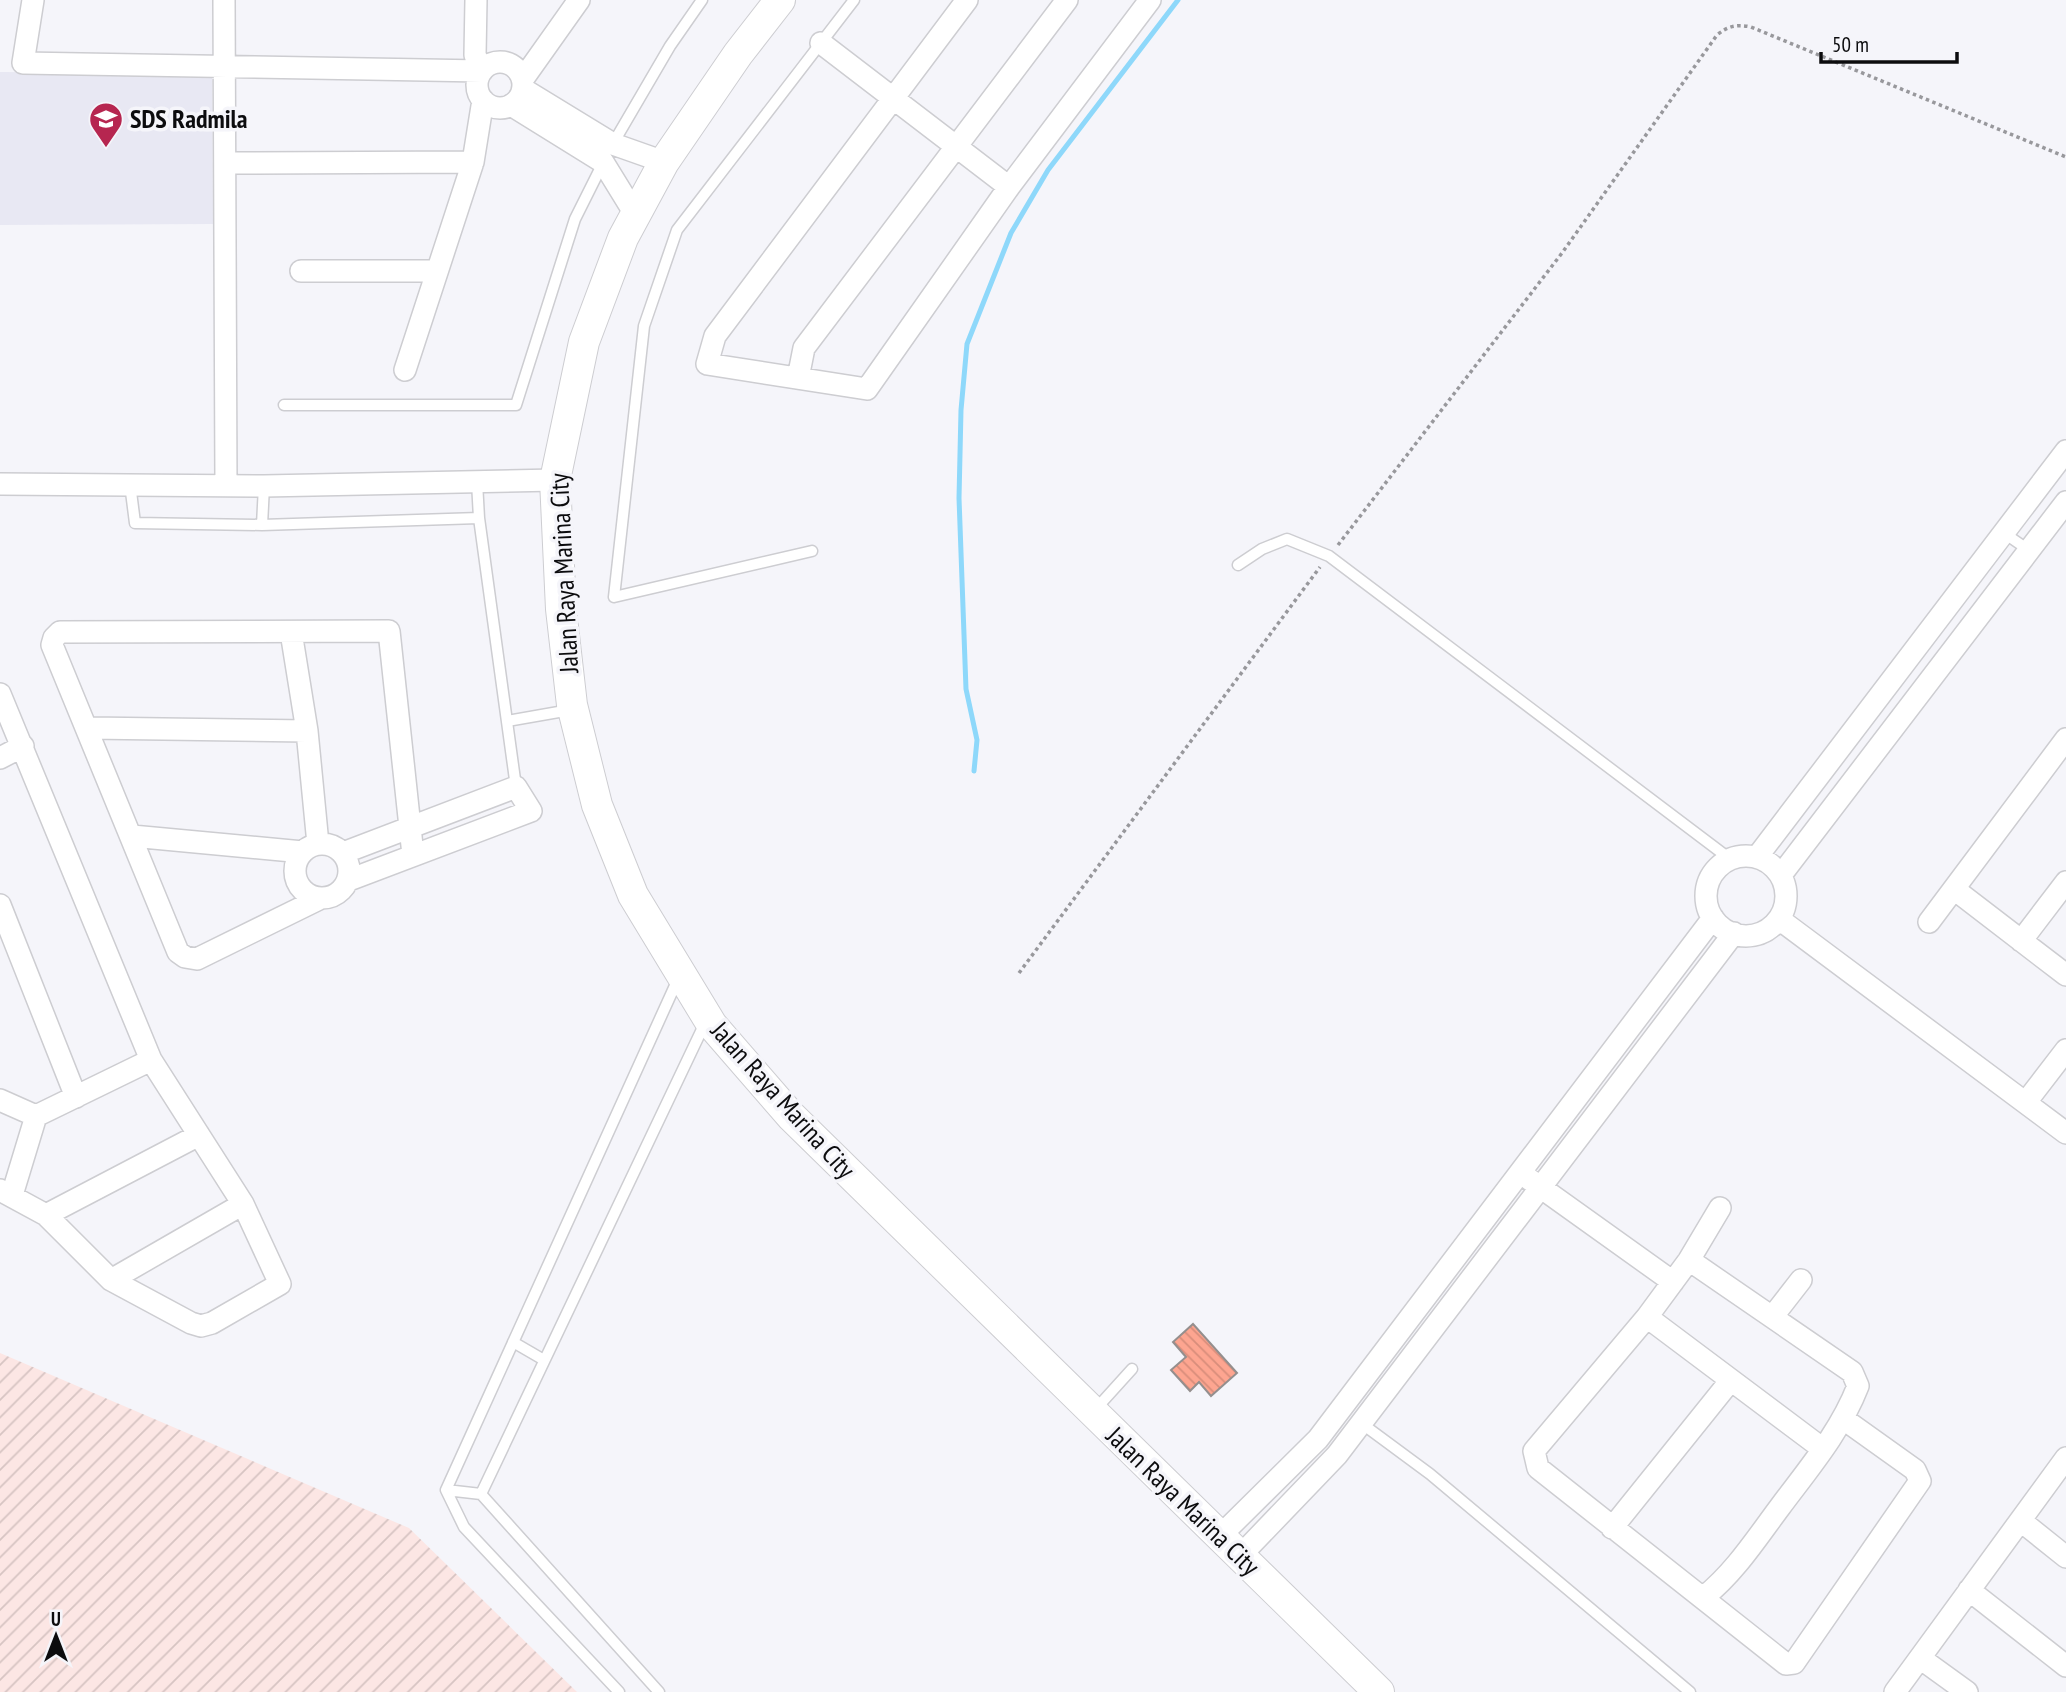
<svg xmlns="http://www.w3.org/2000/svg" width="2066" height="1692" font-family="'PT Sans Narrow',sans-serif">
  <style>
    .industrial { fill: url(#industrial-furrows) }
    .built { fill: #e8e8f3 }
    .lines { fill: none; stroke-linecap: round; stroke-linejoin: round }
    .stream { stroke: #8ed8fa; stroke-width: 5 }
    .building { fill: url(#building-back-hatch); stroke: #948f8e; stroke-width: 2 }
    .lane-casing { stroke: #cdcdd1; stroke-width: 13 }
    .street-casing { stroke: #cdcdd1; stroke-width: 24 }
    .secondary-casing { stroke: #cdcdd1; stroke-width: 32 }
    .path { stroke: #98989c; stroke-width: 3.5; stroke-dasharray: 3.5 3.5; stroke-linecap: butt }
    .lane { stroke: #fff; stroke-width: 10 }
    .street { stroke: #fff; stroke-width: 21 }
    .secondary { stroke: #fff; stroke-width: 30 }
    .labels { text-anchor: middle; stroke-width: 7; stroke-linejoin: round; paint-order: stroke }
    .poi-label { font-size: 26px; font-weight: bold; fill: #0c0c0e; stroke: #f5f5fa; text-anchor: start }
    .street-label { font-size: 26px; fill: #0c0c0e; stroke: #f5f5fa }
  </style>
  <defs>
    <pattern id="industrial-furrows" width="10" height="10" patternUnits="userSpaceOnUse" patternTransform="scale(1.75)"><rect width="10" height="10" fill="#fce6e4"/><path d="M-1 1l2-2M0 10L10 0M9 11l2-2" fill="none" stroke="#d7c4c2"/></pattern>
    <pattern id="building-back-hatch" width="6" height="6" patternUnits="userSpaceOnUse" patternTransform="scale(1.75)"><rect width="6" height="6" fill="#fda590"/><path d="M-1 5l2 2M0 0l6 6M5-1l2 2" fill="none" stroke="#d88d7b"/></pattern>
  </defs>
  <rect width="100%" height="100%" fill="#f5f5fa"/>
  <path class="industrial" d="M0,1353l409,175 168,164h-577z"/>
  <path class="built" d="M0,72l212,1 1,151 -213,1z"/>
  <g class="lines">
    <path class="stream" d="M974,771l3,-31 -11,-51 -7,-191 2,-88 6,-66 44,-111 37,-63 130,-170"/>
  </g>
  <path class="building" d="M1193,1324l44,49 -26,23 -12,-14 -9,9 -19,-21 15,-13 -13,-15z"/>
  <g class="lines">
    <g class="lane-casing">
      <path id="lane" d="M611,147l59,-101 32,-46
        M284,405h232l59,-186 29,-58
        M477,482l2,36
        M130,484l5,39 127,2 217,-7 37,269
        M262,525l2,-39
        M2004,533l26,18
        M812,551l-198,46 30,-271 33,-96 177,-230
        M1238,565l24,-16 25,-10 42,17 401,303
        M507,721l63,-11
        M513,1342l31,18
        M1094,1411l38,-42
        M1361,1423l69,51 260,218
        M446,1490l232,-511
        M446,1490l35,4 178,198
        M446,1490l18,37 155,165
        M481,1494l224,-471"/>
    </g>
    <g class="street-casing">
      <path id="street" d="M33,0l-10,63 459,8 -7,-16 1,-55
        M224,0l2,485
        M967,0l-252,336 -8,28 160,25 142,-202 141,-187
        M821,43l188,144
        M477 85a23 23 0 1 1 46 0a23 23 0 1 1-46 0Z
        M523,79l56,-79
        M523,89l90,55 51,18
        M511,105l92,57 32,52
        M226,163l247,-1
        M301,271h136
        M405,370l68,-208 10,-62
        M798,378l6,-30 263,-348
        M0,484l264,2 291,-6
        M291,632l16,99 11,113
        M0,694l151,366 92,144 37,80 -68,39 -11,3 -10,-3 -80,-43 -65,-65 -46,-25
        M89,728l218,3
        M0,758l23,-12
        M132,836l171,16
        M295 871a27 27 0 1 1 54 0a27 27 0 1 1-54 0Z
        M343,853l173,-66 15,24 -182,69
        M1706 896a40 40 0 1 1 80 0a40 40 0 1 1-80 0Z
        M1757,857l309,-406
        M1781,875l285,-373
        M1954,889l112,86
        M319,899l-122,60 -12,-2 -7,-5 -126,-307 2,-7 6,-6 329,-1 24,224
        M0,905l76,192
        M1779,919l287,214
        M1929,922l137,-183
        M2021,941l45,-59
        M0,1100l36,16
        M2026,1102l40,-52
        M1529,1179l144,103
        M12,1195l24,-79 115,-56
        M46,1215l153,-80
        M1689,1260l31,-52
        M111,1280l132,-76
        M1773,1316l28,-36
        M1647,1317l-113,134 4,17 248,196 8,-1 126,-182 -5,-11 -70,-50
        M2021,1521l45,36
        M1612,1528l119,-148
        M1220,1536l98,-97 395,-521
        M1240,1556l97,-101 397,-522
        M1969,1590l97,76
        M1704,1597c31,-25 52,-58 76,-90 29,-39 60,-75 78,-121l-6,-14 -163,-112 -42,57 176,132
        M1920,1658l47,34
        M1895,1692l171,-234"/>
    </g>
    <g class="secondary-casing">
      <path id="secondary" d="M780,0l-42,54 -74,108 -41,76 -39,104 -29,138 6,129 11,96 25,100 36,90 79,130 79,91 588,576"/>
    </g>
    <path class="path" d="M1338,545l224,-292 155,-218c11,-9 20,-11 34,-8l315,130
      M1019,973l301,-406"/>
    <use href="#lane" class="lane"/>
    <use href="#street" class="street"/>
    <use href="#secondary" class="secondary"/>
  </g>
  <defs>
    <g id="school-pin" transform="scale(1.75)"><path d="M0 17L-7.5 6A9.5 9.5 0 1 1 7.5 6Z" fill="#b62650" stroke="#f5f5fa"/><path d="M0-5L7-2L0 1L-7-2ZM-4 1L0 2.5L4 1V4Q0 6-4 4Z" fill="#fff"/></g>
  </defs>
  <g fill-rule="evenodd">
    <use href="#school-pin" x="106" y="119"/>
  </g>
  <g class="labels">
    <g class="poi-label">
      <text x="130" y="128">SDS Radmila</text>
    </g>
    <g class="street-label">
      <text transform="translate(564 573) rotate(-93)" y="9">Jalan Raya Marina City</text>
      <text transform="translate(783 1100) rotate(48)" y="9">Jalan Raya Marina City</text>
      <text transform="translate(1183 1501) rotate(44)" y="9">Jalan Raya Marina City</text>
    </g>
  </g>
  <g transform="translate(56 1636)" stroke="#f5f5fa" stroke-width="5" paint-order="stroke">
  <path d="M0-5L12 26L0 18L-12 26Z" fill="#0c0c0e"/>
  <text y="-10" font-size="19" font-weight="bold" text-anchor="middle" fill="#0c0c0e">U</text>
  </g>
  <path d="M1821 52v10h136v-10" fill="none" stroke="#0c0c0e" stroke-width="3.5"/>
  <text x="1832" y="52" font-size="21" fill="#0c0c0e" stroke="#f5f5fa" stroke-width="5" paint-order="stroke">50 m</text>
</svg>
